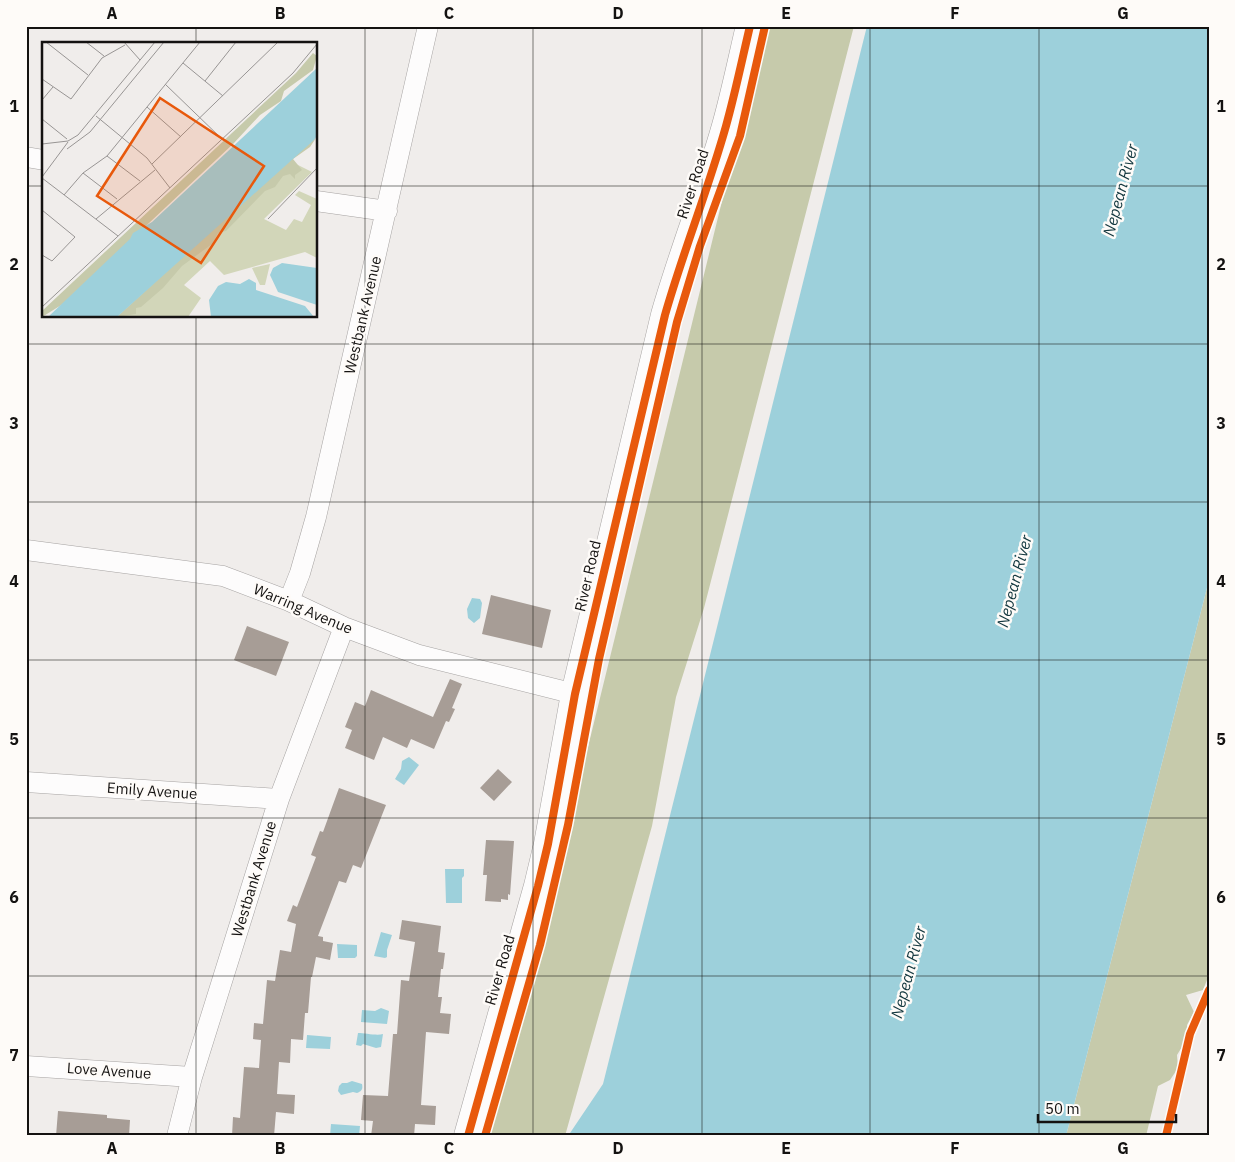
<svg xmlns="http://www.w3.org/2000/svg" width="1235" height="1162" font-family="'IBM Plex Sans',sans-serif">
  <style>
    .forest { fill: #c6caab }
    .water { fill: #9dd0db }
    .building { fill: #a79d96 }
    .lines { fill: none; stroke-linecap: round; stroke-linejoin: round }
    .street-casing { stroke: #a6a3a2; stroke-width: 21 }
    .secondary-casing { stroke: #a6a3a2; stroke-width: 29 }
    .street { stroke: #fdfcfc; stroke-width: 20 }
    .secondary { stroke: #fdfcfc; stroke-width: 28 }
    .cycleway-casing { stroke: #fefbf8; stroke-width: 11 }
    .cycleway { stroke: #e8590c; stroke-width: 8 }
    .grid { fill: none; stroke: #141211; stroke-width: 1; stroke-opacity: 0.55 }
    .labels { text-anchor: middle; stroke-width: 5; stroke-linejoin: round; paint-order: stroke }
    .street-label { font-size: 15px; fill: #141211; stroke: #fefbf8 }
    .water-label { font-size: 16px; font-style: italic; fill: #13383f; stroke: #fefbf8 }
    .inset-road { fill: none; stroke: #989594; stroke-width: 1 }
    .view { fill: #e8590c; fill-opacity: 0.15; stroke: #e8590c; stroke-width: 2.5 }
    .inset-edge { fill: none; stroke: #141211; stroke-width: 2.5 }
    .neatline { fill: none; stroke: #141211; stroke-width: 2 }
    .grid-label { font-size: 16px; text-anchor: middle; font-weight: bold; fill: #141211 }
  </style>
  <rect width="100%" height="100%" fill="#f0edeb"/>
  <path class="forest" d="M765,26h89l-150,582 -28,89 -24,129 -87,310h-77l99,-385z
    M1209,580v395l-6,15 -17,5 8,17 -7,13 1,12 -11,18 1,13 -8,12 -12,6 -12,50h-80z"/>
  <path class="water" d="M867,26h342v554l-143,556h-498l35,-52z
    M472,598l8,1 2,4 -2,15 -6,5 -6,-5 -1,-9z
    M409,757l10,8 -15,20 -9,-6 6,-10 1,-8z
    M445,869h19v7l-2,2v25h-16z
    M381,932l11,3 -5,15v7l-2,1 -11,-2z
    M337,944l20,1v11l-2,2h-17z
    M381,1008l8,3 -2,13 -26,-2 1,-12 13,1z
    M358,1033c7,0 19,3 25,1l-2,13 -5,1 -13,-4 -2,2 -5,-1z
    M307,1035l24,2 -1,12 -24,-1z
    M352,1081l10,3c1,5 0,7 -5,9l-4,-1 -12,3 -3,-4 1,-5 3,-3h5z
    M331,1124l29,2 -1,10h-29z"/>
  <path class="building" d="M491,595l60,15 -9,38 -60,-14z
    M247,626l42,16 -13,34 -42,-16z
    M450,679l12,5 -10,24 3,1 -6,13 -3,-1 -12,28 -23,-10 -4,9 -24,-11 -9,23 -29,-12 7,-18 -7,-3 10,-25 10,4 6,-16 62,27z
    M498,769l14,13 -18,19 -14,-13z
    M339,788l47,17 -25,63 -8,-3 -7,18 -7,-2 -21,55 5,1v4l10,2 -3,17 -14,-3 -4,20h-1l-3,36h-3l-2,27 -12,-1 -1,24 -11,-1 -2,32 18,1 -1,19 -18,-2 -2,24h-42l1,-19 7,1 4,-51 15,1 2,-28 -8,-1 1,-16 9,1 4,-44 8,1 5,-31 11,2 5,-28 -9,-3 6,-16 4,2 19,-50 -5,-2 9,-24 3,1z
    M486,840l28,1 -4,54 -2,-1v6l-7,-1v3l-16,-1 2,-26h-4z
    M402,920l39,6 -3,26 7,1 -2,16h-2l-3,28h4l-2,16 11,1 -2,20 -23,-2 -5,73 15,1 -1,19 -20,-1 -1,12h-43l2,-15 -12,-1 2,-25 25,1 5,-62h4l4,-54 8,1 6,-39 -16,-3z
    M58,1111l49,4v3l23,2 -1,16h-73z"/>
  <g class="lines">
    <g class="street-casing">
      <path id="street" d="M26,157l18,3
        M316,201l71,10
        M26,550l197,26 66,25 55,26 75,28 156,39
        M289,601l11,-28 16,-56 112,-491
        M26,782l253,17
        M26,1066l166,11
        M177,1136l15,-59 87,-278 65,-172"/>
    </g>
    <g class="secondary-casing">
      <path id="secondary" d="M468,1136l70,-250 10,-42 27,-150 90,-379c18,-63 43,-125 61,-189 9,-32 16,-66 24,-100"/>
    </g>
    <use href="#street" class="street"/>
    <use href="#secondary" class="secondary"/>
    <g class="cycleway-casing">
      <path id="cycleway" d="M468,1136l70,-250 10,-42 27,-150 90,-379c18,-63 43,-125 61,-189 9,-32 16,-66 24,-100
        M485,1136l55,-191 28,-120 31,-166 78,-337 23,-76 40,-110 25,-110
        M1166,1136l24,-102 19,-44"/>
    </g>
    <use href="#cycleway" class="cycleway"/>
  </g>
  <path class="grid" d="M196,26v18M365,26v1110M533,26v1110M702,26v1110M870,26v1110M1039,26v1110M26,186h18M316,186h893M196,316v820M26,344h1183M26,502h1183M26,660h1183M26,818h1183M26,976h1183"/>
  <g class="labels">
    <g class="street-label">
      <text transform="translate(693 184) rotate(-72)" y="5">River Road</text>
      <text transform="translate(363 315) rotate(-77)" y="5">Westbank Avenue</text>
      <text transform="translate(588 576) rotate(-77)" y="5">River Road</text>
      <text transform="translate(303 609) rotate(23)" y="5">Warring Avenue</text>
      <text transform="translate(152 791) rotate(4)" y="5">Emily Avenue</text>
      <text transform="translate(254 879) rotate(-73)" y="5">Westbank Avenue</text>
      <text transform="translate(500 970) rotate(-74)" y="5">River Road</text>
      <text transform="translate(109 1071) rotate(4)" y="5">Love Avenue</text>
    </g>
    <g class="water-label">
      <text transform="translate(1120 190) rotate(-75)" y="6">Nepean River</text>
      <text transform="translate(1014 581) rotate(-75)" y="6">Nepean River</text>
      <text transform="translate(908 972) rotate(-75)" y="6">Nepean River</text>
    </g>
  </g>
  <g transform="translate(42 42)">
    <rect width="275" height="275" fill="#f0edeb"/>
    <path d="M246,118l24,12 -48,47 22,11 8,-11 8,3 9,-17 -16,-10 4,-4 18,8v59l-12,-6 -81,23 -14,-14 -26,24 17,13 -13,19h-71zM228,222l-5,21h-5l-8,-17z" fill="#d2d6b9"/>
    <path d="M271,11l4,3 -4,14 -29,21 -3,10 -21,14 -26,28 -171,161 -21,13v-6l254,-238zM274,96l-6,9 -17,12 9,11 -7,5v4l-5,-5 -7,2 -8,11 -10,4 -39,40 -8,2 -6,11 -30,22 -19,22 -22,19 -5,1v6l-19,3 171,-157z" fill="#c6caab"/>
    <path d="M275,26v68l-3,4 -197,177h-69l82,-78 3,-6 19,-11zM240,221l35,5v37l-39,-13 -8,-17 3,-7zM207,237l7,4v7l49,16 9,11h-103l-2,-17 9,-14 8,-4 14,2z" fill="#9dd0db"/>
    <path class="inset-road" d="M4,0l42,33M44,0l18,14M82,0l16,18M141,21l40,33M0,37l29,20 31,-41 23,-13M163,39l31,-39M123,42l58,56M0,58l11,-13M105,65l34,30M54,74l51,42 23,30M0,77l25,20M0,102l26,-3 10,-6 77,-93M25,107l23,-17 74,-90M65,114l33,25M110,122l126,-122M41,131l34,26M0,135l26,-35M0,136l76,58M22,153l19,-22 24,-17 93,-114M0,168l33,27 -23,24 -10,-6M54,177l59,-49M226,177l49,-51M0,265l251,-234 24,-29"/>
    <path class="view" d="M118,56l104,68 -63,97 -104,-67z"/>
    <rect width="275" height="275" class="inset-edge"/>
  </g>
  <rect width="1235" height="1162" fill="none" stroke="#fefbf8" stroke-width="55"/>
  <path d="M1038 1114v8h138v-8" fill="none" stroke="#141211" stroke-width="2.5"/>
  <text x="1045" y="1114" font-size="15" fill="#141211" stroke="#fefbf8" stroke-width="4" paint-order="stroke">50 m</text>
  <rect x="28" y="28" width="1180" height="1106" class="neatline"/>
  <g class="grid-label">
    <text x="112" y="19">A</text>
    <text x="280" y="19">B</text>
    <text x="449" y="19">C</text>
    <text x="618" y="19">D</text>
    <text x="786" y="19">E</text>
    <text x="955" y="19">F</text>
    <text x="1123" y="19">G</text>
    <text x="14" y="112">1</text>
    <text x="1221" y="112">1</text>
    <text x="14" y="270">2</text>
    <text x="1221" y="270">2</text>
    <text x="14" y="429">3</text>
    <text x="1221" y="429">3</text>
    <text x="14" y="587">4</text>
    <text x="1221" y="587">4</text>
    <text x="14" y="745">5</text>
    <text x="1221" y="745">5</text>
    <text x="14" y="903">6</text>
    <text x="1221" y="903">6</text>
    <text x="14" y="1061">7</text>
    <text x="1221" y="1061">7</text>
    <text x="112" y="1154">A</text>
    <text x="280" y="1154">B</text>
    <text x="449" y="1154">C</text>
    <text x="618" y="1154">D</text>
    <text x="786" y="1154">E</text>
    <text x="955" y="1154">F</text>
    <text x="1123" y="1154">G</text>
  </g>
</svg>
